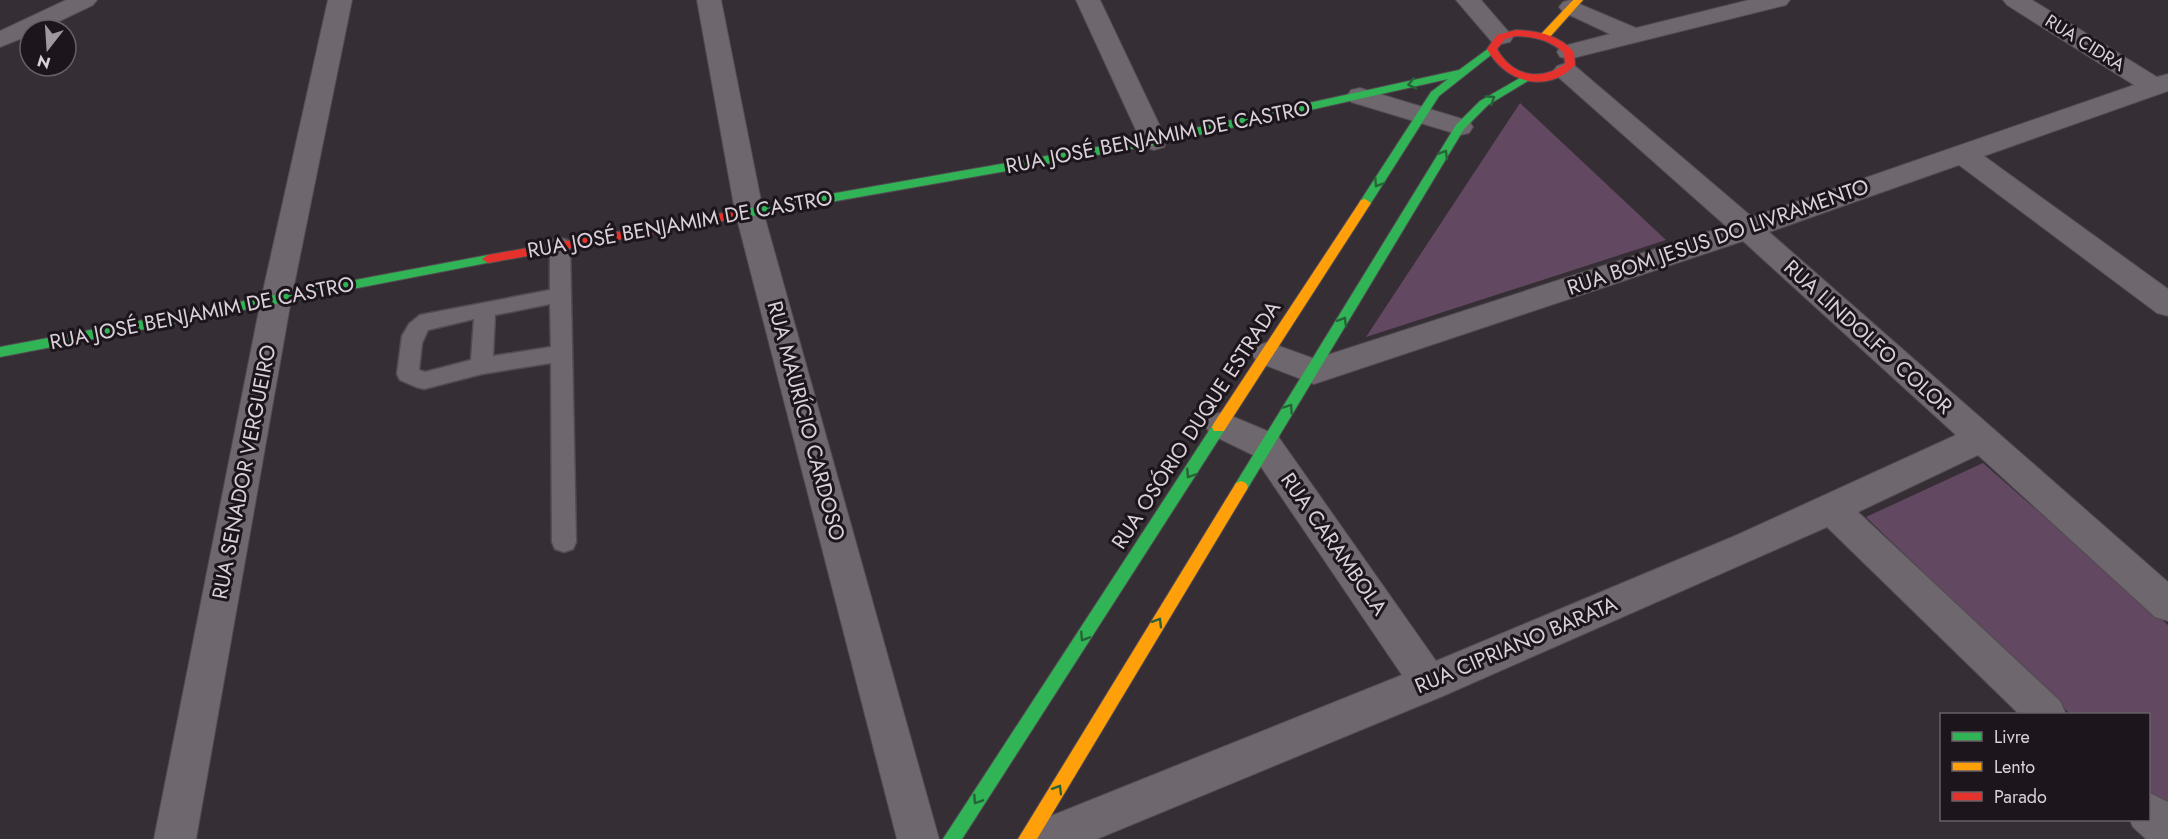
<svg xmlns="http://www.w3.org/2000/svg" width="2168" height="839" font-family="Jost,sans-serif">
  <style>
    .green { fill: #624860 }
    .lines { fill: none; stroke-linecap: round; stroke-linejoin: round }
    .lane-casing { stroke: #524b52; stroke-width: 3 }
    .street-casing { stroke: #524b52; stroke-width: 2 }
    .fast-casing { stroke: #524b52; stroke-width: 2 }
    .slow-casing { stroke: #524b52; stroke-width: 2 }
    .jam-casing { stroke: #524b52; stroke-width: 2 }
    .lane { fill: #6e686e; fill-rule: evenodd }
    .street { fill: #6e686e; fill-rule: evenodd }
    .fast { fill: #30b455; fill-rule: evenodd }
    .slow { fill: #ff9f0a; fill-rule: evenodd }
    .jam { fill: #e5322d; fill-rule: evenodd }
    .oneway { stroke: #266438 }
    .labels { text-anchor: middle; stroke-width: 6; stroke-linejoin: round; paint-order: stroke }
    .far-street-label { font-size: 18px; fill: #dad0d9; stroke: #1c151b }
    .street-label { font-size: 21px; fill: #dad0d9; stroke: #1c151b }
  </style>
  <rect width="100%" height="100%" fill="#362e35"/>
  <path class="green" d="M1520,103l146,137 -300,97z
    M1983,463l185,162v185l-19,-19 -1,-77h-78l-204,-197z"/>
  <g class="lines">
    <g class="lane-casing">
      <path id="lane" d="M560,238l7,2 3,5 6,297 -3,7 -9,3 -9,-3 -3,-7 -1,-179 -69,11 -58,15 -8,-2 -16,-7 -3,-6 5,-38 7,-12 11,-9 130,-25v-45l3,-5zM550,304l1,43 -58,9 2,-41zM474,319l-3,41 -46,12 -6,-2 3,-27 6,-13z"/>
    </g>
    <g class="street-casing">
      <path id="street" d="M66,0h31l-4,5 -52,25h-11v5l-30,12v-16z
        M328,0h24l-61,300 -95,539h-42l107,-539z
        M697,0h24l42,211 176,628h-42l-162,-628z
        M1076,0h24l67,141 -3,6 -10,3 -10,-3 -3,-6z
        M1456,0h25l32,37 -3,5 -9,2 -9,-2z
        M1570,0l66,28 113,-28h41l-4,5 -217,54 -9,-2 -3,-5 3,-5 50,-13 -47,-22 -4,-5 4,-5z
        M2003,0h29l125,77 11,-3v17l-184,65 184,133v27l-11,-3 -198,-148 -190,67 399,350v39l-13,-4 -177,-162 -120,57 202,189 6,13h-47l-192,-187 -384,169 -346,143h-72l6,-15 371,-149 -149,-220 -43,-21 -5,-9 5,-9 12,-4 55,23 159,226 301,-126 219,-100 -213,-194 -429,143 -57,-22 -5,-8 5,-8 11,-4 47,17 411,-133 -169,-150 -4,-5 4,-5 9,-3 9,3 177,151 382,-132 -127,-80z
        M1360,88l109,33 4,6 -4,6 -9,2 -109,-33 -4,-6 4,-6z
        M2148,792l20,10v37h-22l-13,-12 -3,-7h18z"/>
    </g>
    <g class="fast-casing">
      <path id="fast" d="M1492,46l4,1v4l-57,45 -70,110 -4,1 -6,-4 2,-3 70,-108 17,-13 -294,66 -414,73 -6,-4 6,-4 414,-73 305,-67z
        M1527,74l5,3 -1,2 -43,26 -24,24 -218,362 -5,2 -5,-2 -2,-4 2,-4 220,-358 24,-24z
        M488,255l4,1 2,3 -2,3 -492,95v-10z
        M1219,422l5,1 2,4 -2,4 -262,408h-19l271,-416z"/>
    </g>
    <g class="slow-casing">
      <path id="slow" d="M1573,0h10l-34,38h-8v-4z
        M1365,199l6,4 -147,228h-10l-2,-4 2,-4 147,-223z
        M1241,481l5,2 2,4 -2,4 -209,348h-19l218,-356z"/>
    </g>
    <g class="jam-casing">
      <path id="jam" d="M1516,30c22,1 43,5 58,22l1,13c-28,30 -70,17 -88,-16l10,-14zM1516,36c19,1 34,4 48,17l1,11c-25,18 -53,12 -68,-15l8,-10z
        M740,210l6,4 -2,3 -256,46 -6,-4 6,-4z"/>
    </g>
    <use href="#lane" class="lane"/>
    <use href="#street" class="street"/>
    <use href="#fast" class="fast"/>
    <use href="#slow" class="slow"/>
    <use href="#jam" class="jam"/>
  </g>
  <defs><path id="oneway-chevron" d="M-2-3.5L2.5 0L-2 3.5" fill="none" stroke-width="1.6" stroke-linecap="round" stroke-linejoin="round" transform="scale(1.5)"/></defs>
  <g class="oneway">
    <use href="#oneway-chevron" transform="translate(1412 84) rotate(167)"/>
    <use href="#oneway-chevron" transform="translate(1491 99) rotate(-33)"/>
    <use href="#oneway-chevron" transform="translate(1444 154) rotate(-59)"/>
    <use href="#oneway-chevron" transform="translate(1378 183) rotate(123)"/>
    <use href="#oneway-chevron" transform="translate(1343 321) rotate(-59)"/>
    <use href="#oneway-chevron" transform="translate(1289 408) rotate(-56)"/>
    <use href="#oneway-chevron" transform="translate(1190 474) rotate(123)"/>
    <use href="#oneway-chevron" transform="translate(1158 622) rotate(-59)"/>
    <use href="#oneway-chevron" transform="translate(1084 637) rotate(123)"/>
    <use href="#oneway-chevron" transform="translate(1058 789) rotate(-59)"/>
    <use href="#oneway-chevron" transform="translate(977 800) rotate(123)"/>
  </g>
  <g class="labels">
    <g class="far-street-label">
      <text transform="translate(2085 43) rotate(32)" y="6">RUA CIDRA</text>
    </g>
    <g class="street-label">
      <text transform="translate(1158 137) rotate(-11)" y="7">RUA JOSÉ BENJAMIM DE CASTRO</text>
      <text transform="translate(680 224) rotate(-10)" y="7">RUA JOSÉ BENJAMIM DE CASTRO</text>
      <text transform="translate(1718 237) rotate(-19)" y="7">RUA BOM JESUS DO LIVRAMENTO</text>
      <text transform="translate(202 313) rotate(-11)" y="7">RUA JOSÉ BENJAMIM DE CASTRO</text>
      <text transform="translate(1868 337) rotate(42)" y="7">RUA LINDOLFO COLOR</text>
      <text transform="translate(806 421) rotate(75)" y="7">RUA MAURÍCIO CARDOSO</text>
      <text transform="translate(1196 425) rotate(-57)" y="7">RUA OSÓRIO DUQUE ESTRADA</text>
      <text transform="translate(244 472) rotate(-79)" y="7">RUA SENADOR VERGUEIRO</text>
      <text transform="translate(1334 544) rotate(55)" y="7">RUA CARAMBOLA</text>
      <text transform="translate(1516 645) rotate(-23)" y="7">RUA CIPRIANO BARATA</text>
    </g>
  </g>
  <rect x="1940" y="713" width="210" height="108" fill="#1c151b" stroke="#686067" stroke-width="1.5"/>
  <rect x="1952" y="732" width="30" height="9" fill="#30b455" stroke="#686067" stroke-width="1.5"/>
  <text x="1994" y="743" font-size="18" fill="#dad0d9">Livre</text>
  <rect x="1952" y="762" width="30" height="9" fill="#ff9f0a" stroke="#686067" stroke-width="1.5"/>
  <text x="1994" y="773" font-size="18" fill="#dad0d9">Lento</text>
  <rect x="1952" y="792" width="30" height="9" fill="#e5322d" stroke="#686067" stroke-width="1.5"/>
  <text x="1994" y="803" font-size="18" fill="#dad0d9">Parado</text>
  <g transform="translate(48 48) rotate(197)"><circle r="28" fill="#1c151b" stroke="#686067" stroke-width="1.5"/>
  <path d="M0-4.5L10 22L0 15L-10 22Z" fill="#a197a0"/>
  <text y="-9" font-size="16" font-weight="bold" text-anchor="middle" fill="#dad0d9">N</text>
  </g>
</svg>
